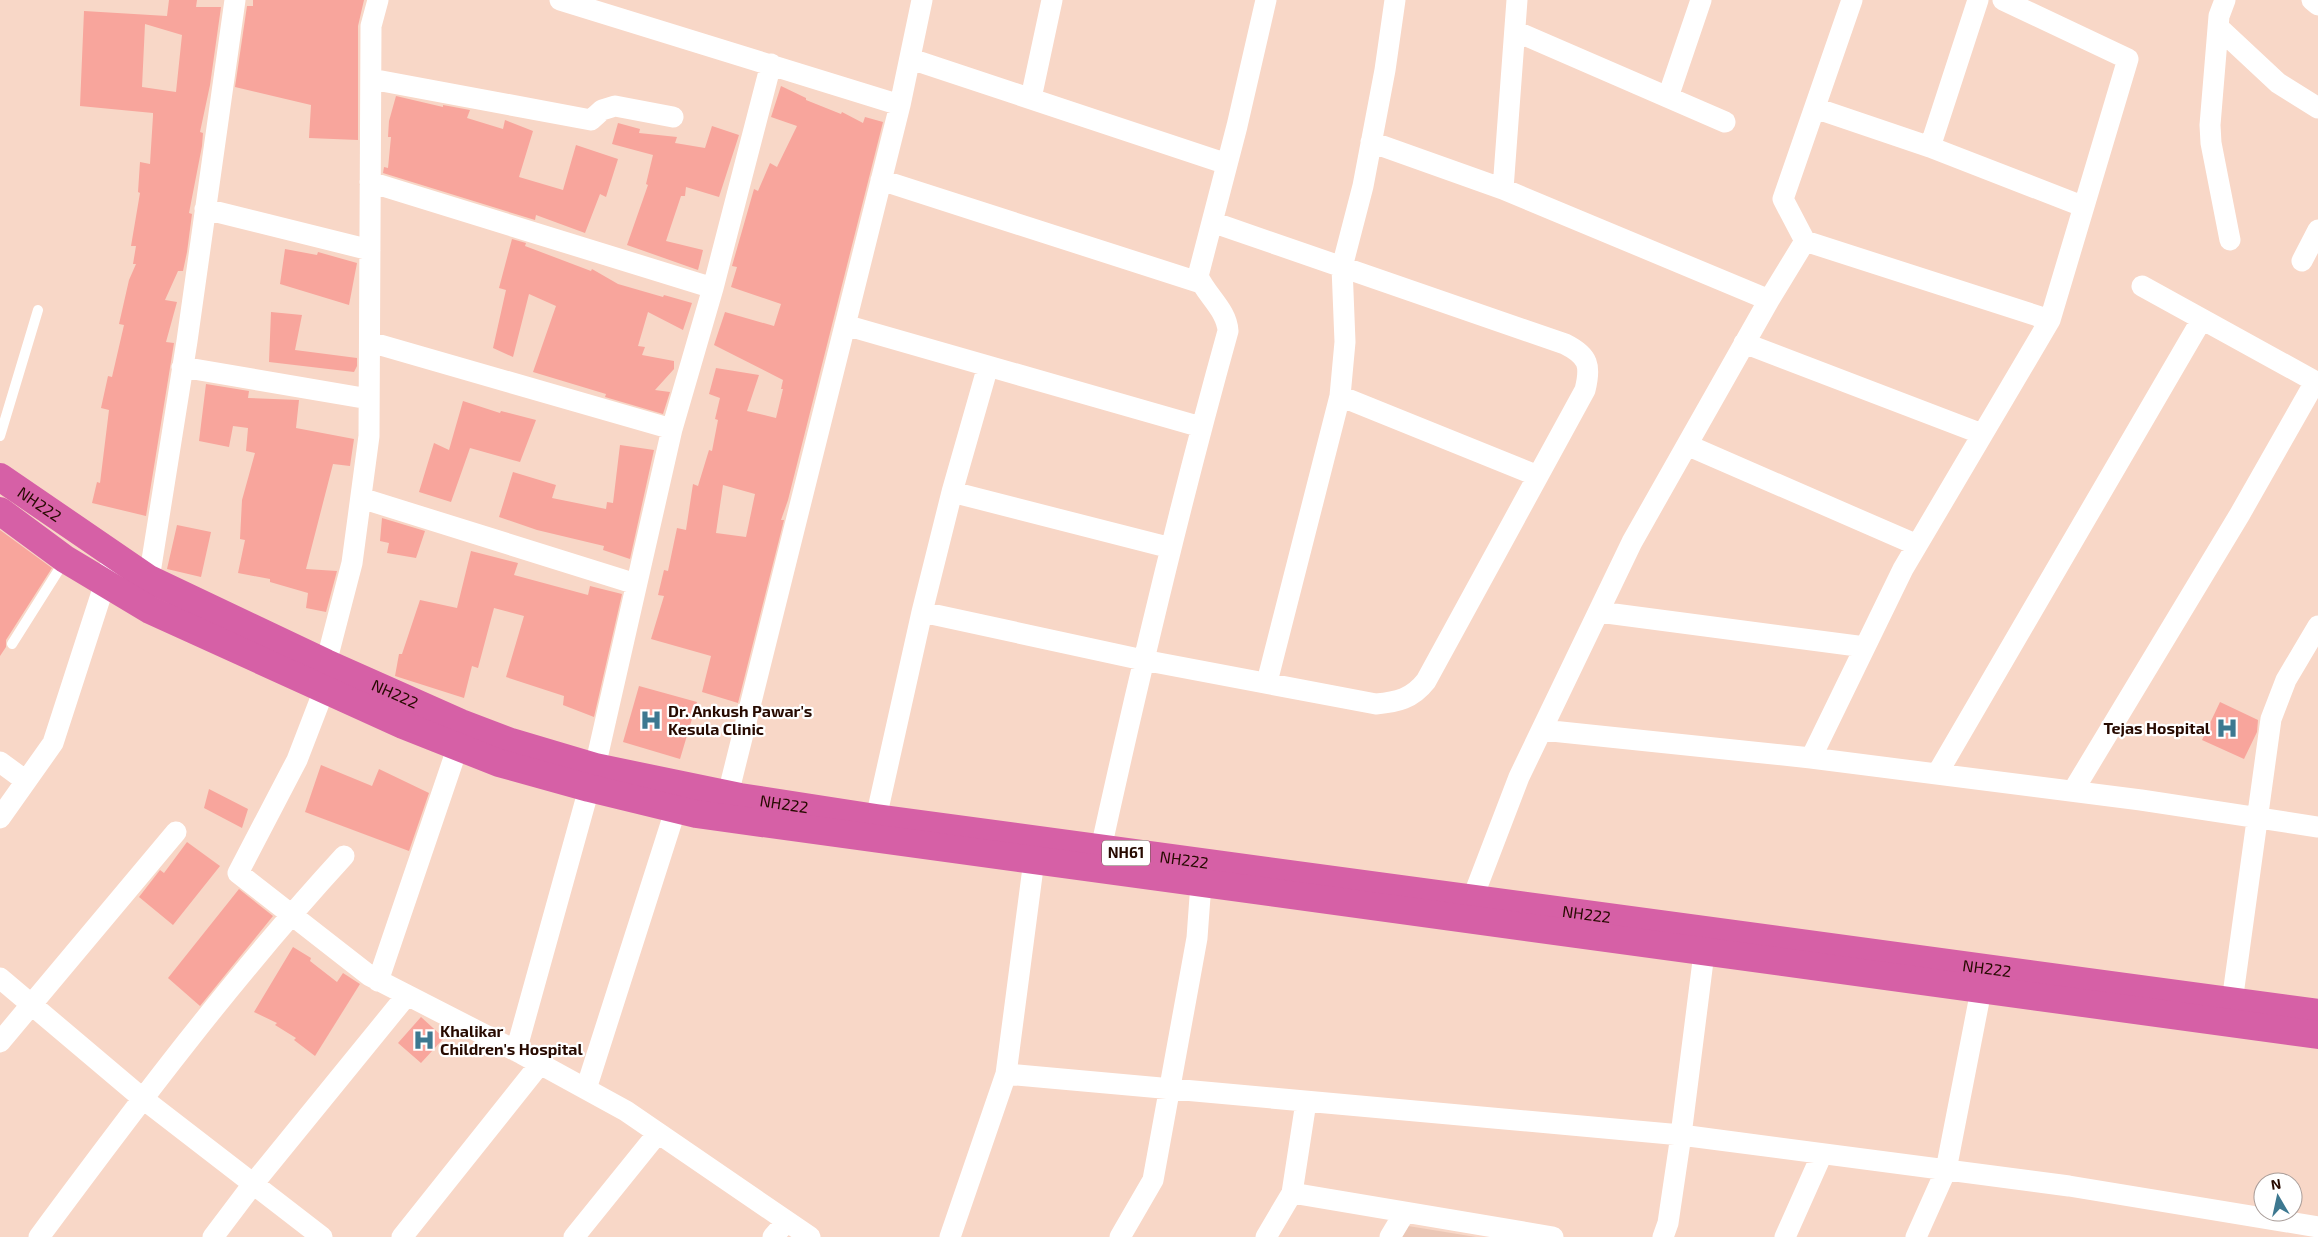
<svg xmlns="http://www.w3.org/2000/svg" width="2318" height="1237" font-family="'Exo 2',sans-serif">
  <style>
    .built { fill: #ebc7b6 }
    .building { fill: #f8a59c; fill-rule: evenodd }
    .lines { fill: none; stroke-linecap: round; stroke-linejoin: round }
    .lane { stroke: #fff; stroke-width: 10 }
    .street { stroke: #fff; stroke-width: 21 }
    .highway { stroke: #d660a6; stroke-width: 28 }
    .labels { text-anchor: middle; stroke-width: 4.5; stroke-linejoin: round; paint-order: stroke }
    .shield { fill: #fff; stroke: #68544c; stroke-width: 1 }
    .shield-label { font-size: 15px; font-weight: bold; fill: #270a00 }
    .street-label { font-size: 16px; fill: #270a00; stroke: #fff }
    .poi-label { font-size: 16px; font-weight: bold; fill: #270a00; stroke: #fff; text-anchor: start }
  </style>
  <rect width="100%" height="100%" fill="#f8d7c7"/>
  <path class="built" d="M1408,1226l68,11h-74z"/>
  <path class="building" d="M169,0h28l-1,7h25l-11,78 -10,47 3,1 -1,13 -13,67 3,1 -5,38 -4,19h-5l-13,29 12,2 -11,40 8,1 -28,173 -54,-13 5,-21 3,1 9,-73 -8,-2 7,-32 4,1 12,-52 -5,-1 10,-44 7,-16h-3l3,-18h-5l9,-53 -2,-1 2,-30 10,2 3,-48v-3l-73,-7 4,-95 83,5zM145,24l37,11 -6,57 -34,-5z
    M253,0h111l-6,26v114l-49,-2 2,-33 -76,-18 12,-81h6z
    M781,86l25,12v2l35,14 1,-2 21,11 2,-6 18,5 -95,378 -7,20h3l-46,183 -36,-11 9,-36 -60,-17 13,-43 -6,-1 6,-25 4,1 9,-43 9,2 7,-46 5,2 11,-36 3,1 6,-31 -3,-1 5,-21 -11,-4 7,-26 43,7 -12,36 29,7 7,-29h-2l2,-9 -69,-35 11,-33 49,14 7,-22 -50,-17 6,-20 -5,-1 22,-77 4,2 12,-28 7,4 20,-41 -26,-9zM723,485l32,9 -9,43 -30,-4z
    M396,96l47,11v-2l27,5 -3,8 36,11 2,-9 28,11 -14,46 44,13 13,-45 42,14 -12,38 -6,-3 -15,39 -49,-18 -1,5 -152,-47 1,-6 4,1 3,-31h-3l1,-16z
    M618,123l22,6 -1,4 38,4 -2,6 30,5 7,-22 27,9 -20,62 -33,-10 -1,9h-4l-15,45 37,9 -5,20 -71,-25 21,-60 -2,-1 7,-29 -41,-11z
    M512,239l14,4 -1,3 66,25 1,-2 26,15 45,13 1,-2 28,8 -9,27 -35,-18 -10,34 7,1 -3,8 32,6v8l-19,21 15,2 -7,22 -58,-17 1,-3 -73,-22 23,-66 -27,-12 -16,63 -20,-9 13,-58 -7,-2z
    M285,249l32,6 1,-3 39,11 -8,42 -69,-21z
    M271,312l31,3 -7,35 62,8v8l-3,6 -85,-10z
    M206,384l43,7 -1,7 51,2 -3,28 58,11 -4,27 -17,-2 -27,105 31,2 -11,41 -20,-4 2,-15 -38,-11v-3l-32,-6 7,-33 -5,-1 2,-39 13,-47 -9,-2 2,-23 -15,-2 -4,21 -30,-6z
    M463,401l37,12 1,-2 35,9 -16,42 -50,-14 -19,54 -32,-10 15,-49 15,7z
    M620,445l34,5 -24,109 -27,-9 1,-4 -67,-16 -38,-13 14,-45 43,13 -4,13 54,11 1,-7 6,1z
    M382,518l43,13 -9,27 -29,-5 2,-10 -9,-2z
    M177,525l34,7 -10,45 -34,-8z
    M0,530l52,38 -46,72v7l-6,9z
    M471,551l47,12 -4,12 74,20 2,-9 32,8 -28,123 -31,-12 1,-9 -58,-19 18,-61 -30,-8 -16,60 -6,-2 -8,32 -69,-22 4,-22h3l18,-54 37,8z
    M639,686l58,16 -17,57 -57,-17z
    M2220,702l38,18 -1,12 -13,27 -42,-19z
    M321,765l51,21 7,-17 50,24 -20,58 -104,-39z
    M209,789l39,20 -6,19 -38,-20z
    M187,842l33,24 -47,59 -34,-28 21,-27 4,3z
    M239,889l34,27 -73,90 -32,-28z
    M293,947l18,11 -1,3 27,21 6,-9 17,11 -45,72 -21,-16 2,-2 -21,-13 2,-2 -23,-11z
    M421,1017l23,21 -23,25 -23,-20z"/>
  <g class="lines">
    <path class="lane" d="M0,436l38,-126
      M12,644l53,-84"/>
    <path class="street" d="M560,0l340,105
      M1517,0l-14,189 266,111
      M2003,0l125,59 -78,261
      M2225,0l-6,16 -9,109 1,18 19,97
      M2312,0l6,5
      M2218,27l60,56 40,25
      M1515,31l210,91
      M911,59l316,105
      M371,79l220,41 11,-10 13,-4 58,11
      M1668,97l33,-97
      M1031,98l21,-98
      M1815,108l115,39 152,59
      M1371,142l132,47
      M1930,147l48,-147
      M881,180l320,103
      M370,182l343,106
      M205,209l165,41
      M2302,261l16,-31
      M2142,286l176,97
      M845,325l356,102
      M370,342l302,87
      M1744,343l238,91
      M182,367l187,32
      M1340,396l198,80
      M1687,445l230,100
      M952,492l219,56
      M361,498l275,86
      M149,579l38,-238 48,-341
      M922,612l221,48 233,44c21,-2 36,-5 50,-23l159,-291c6,-24 4,-34 -20,-46l-353,-122
      M1599,612l266,35
      M326,663l26,-100 17,-127 2,-410 7,-26
      M1267,682l73,-286 5,-54 -3,-75 21,-81 22,-116 10,-70
      M324,690l-27,70 -59,113 132,103 152,78 104,57 184,126
      M1542,730l269,28 92,-189 147,-249 -245,-79
      M1811,758l330,42 177,27
      M0,762l26,19
      M1937,774l265,-455
      M2073,791l167,-277 75,-132
      M728,794l172,-689 22,-105
      M0,818l53,-75 61,-188
      M876,818l46,-206 30,-120 36,-126
      M1098,862c39,-178 81,-355 130,-531 -1,-21 -22,-36 -30,-55l39,-150 29,-126
      M1473,897l46,-120 113,-235 137,-242 36,-59 -22,-42 69,-199
      M0,978l142,120 180,139
      M378,981l80,-235
      M2232,1002l39,-283 15,-39 32,-54
      M0,1042l176,-210
      M516,1051l79,-284 77,-338 41,-141 58,-224
      M1006,1074l675,61 388,51 249,41
      M586,1089l90,-281
      M1292,1193l261,44
      M39,1237c97,-131 195,-261 305,-381
      M213,1237l40,-53 154,-189
      M402,1237l138,-173
      M574,1237l84,-104
      M773,1237l13,-15
      M950,1237l56,-163 28,-214
      M1120,1237l33,-57 44,-242 4,-55
      M1266,1237l26,-44 14,-91
      M1390,1237l15,-25
      M1663,1237l5,-14 13,-88 23,-182
      M1785,1237l37,-83
      M1916,1237l30,-67 38,-195"/>
    <g class="highway">
      <path id="s1" d="M0,477l149,102 177,84 135,60 50,19 84,25 145,30 136,21 1442,195"/>
      <path d="M0,511l65,48 85,51 253,115 96,38 90,25 107,26 1622,221"/>
    </g>
  </g>
  <defs>
    <g id="hospital-bare" transform="scale(1.725)"><path d="M-5-5h3v3.5h4V-5h3V5h-3V1.5h-4V5h-3Z" fill="#3d7890" stroke="#fff" stroke-width="2.5" paint-order="stroke"/></g>
  </defs>
  <g fill-rule="evenodd">
    <use href="#hospital-bare" x="651" y="720"/>
    <use href="#hospital-bare" x="2227" y="728"/>
    <use href="#hospital-bare" x="424" y="1040"/>
  </g>
  <g class="labels">
    <rect class="shield" x="1102" y="840.5" width="48" height="25" rx="4"/>
    <g class="shield-label">
      <text x="1126" y="858">NH61</text>
    </g>
    <g class="street-label">
      <text dy="6" stroke="none"><textPath href="#s1" startOffset="48">NH222</textPath></text>
      <text dy="6" stroke="none"><textPath href="#s1" startOffset="452">NH222</textPath></text>
      <text dy="6" stroke="none"><textPath href="#s1" startOffset="858">NH222</textPath></text>
      <text dy="6" stroke="none"><textPath href="#s1" startOffset="1262">NH222</textPath></text>
      <text dy="6" stroke="none"><textPath href="#s1" startOffset="1668">NH222</textPath></text>
      <text dy="6" stroke="none"><textPath href="#s1" startOffset="2072">NH222</textPath></text>
    </g>
    <g class="poi-label">
      <text x="668" y="717">Dr. Ankush Pawar's<tspan x="668" dy="18">Kesula Clinic</tspan></text>
      <text x="2210" y="734" text-anchor="end">Tejas Hospital</text>
      <text x="440" y="1037">Khalikar<tspan x="440" dy="18">Children's Hospital</tspan></text>
    </g>
  </g>
  <g transform="translate(2278 1197) rotate(351)"><circle r="24" fill="#ffffff" stroke="#a99d99"/>
  <path d="M0-4L9 19L0 12L-9 19Z" fill="#3d7890"/>
  <text y="-8" font-size="14" font-weight="bold" text-anchor="middle" fill="#270a00">N</text>
  </g>
</svg>
